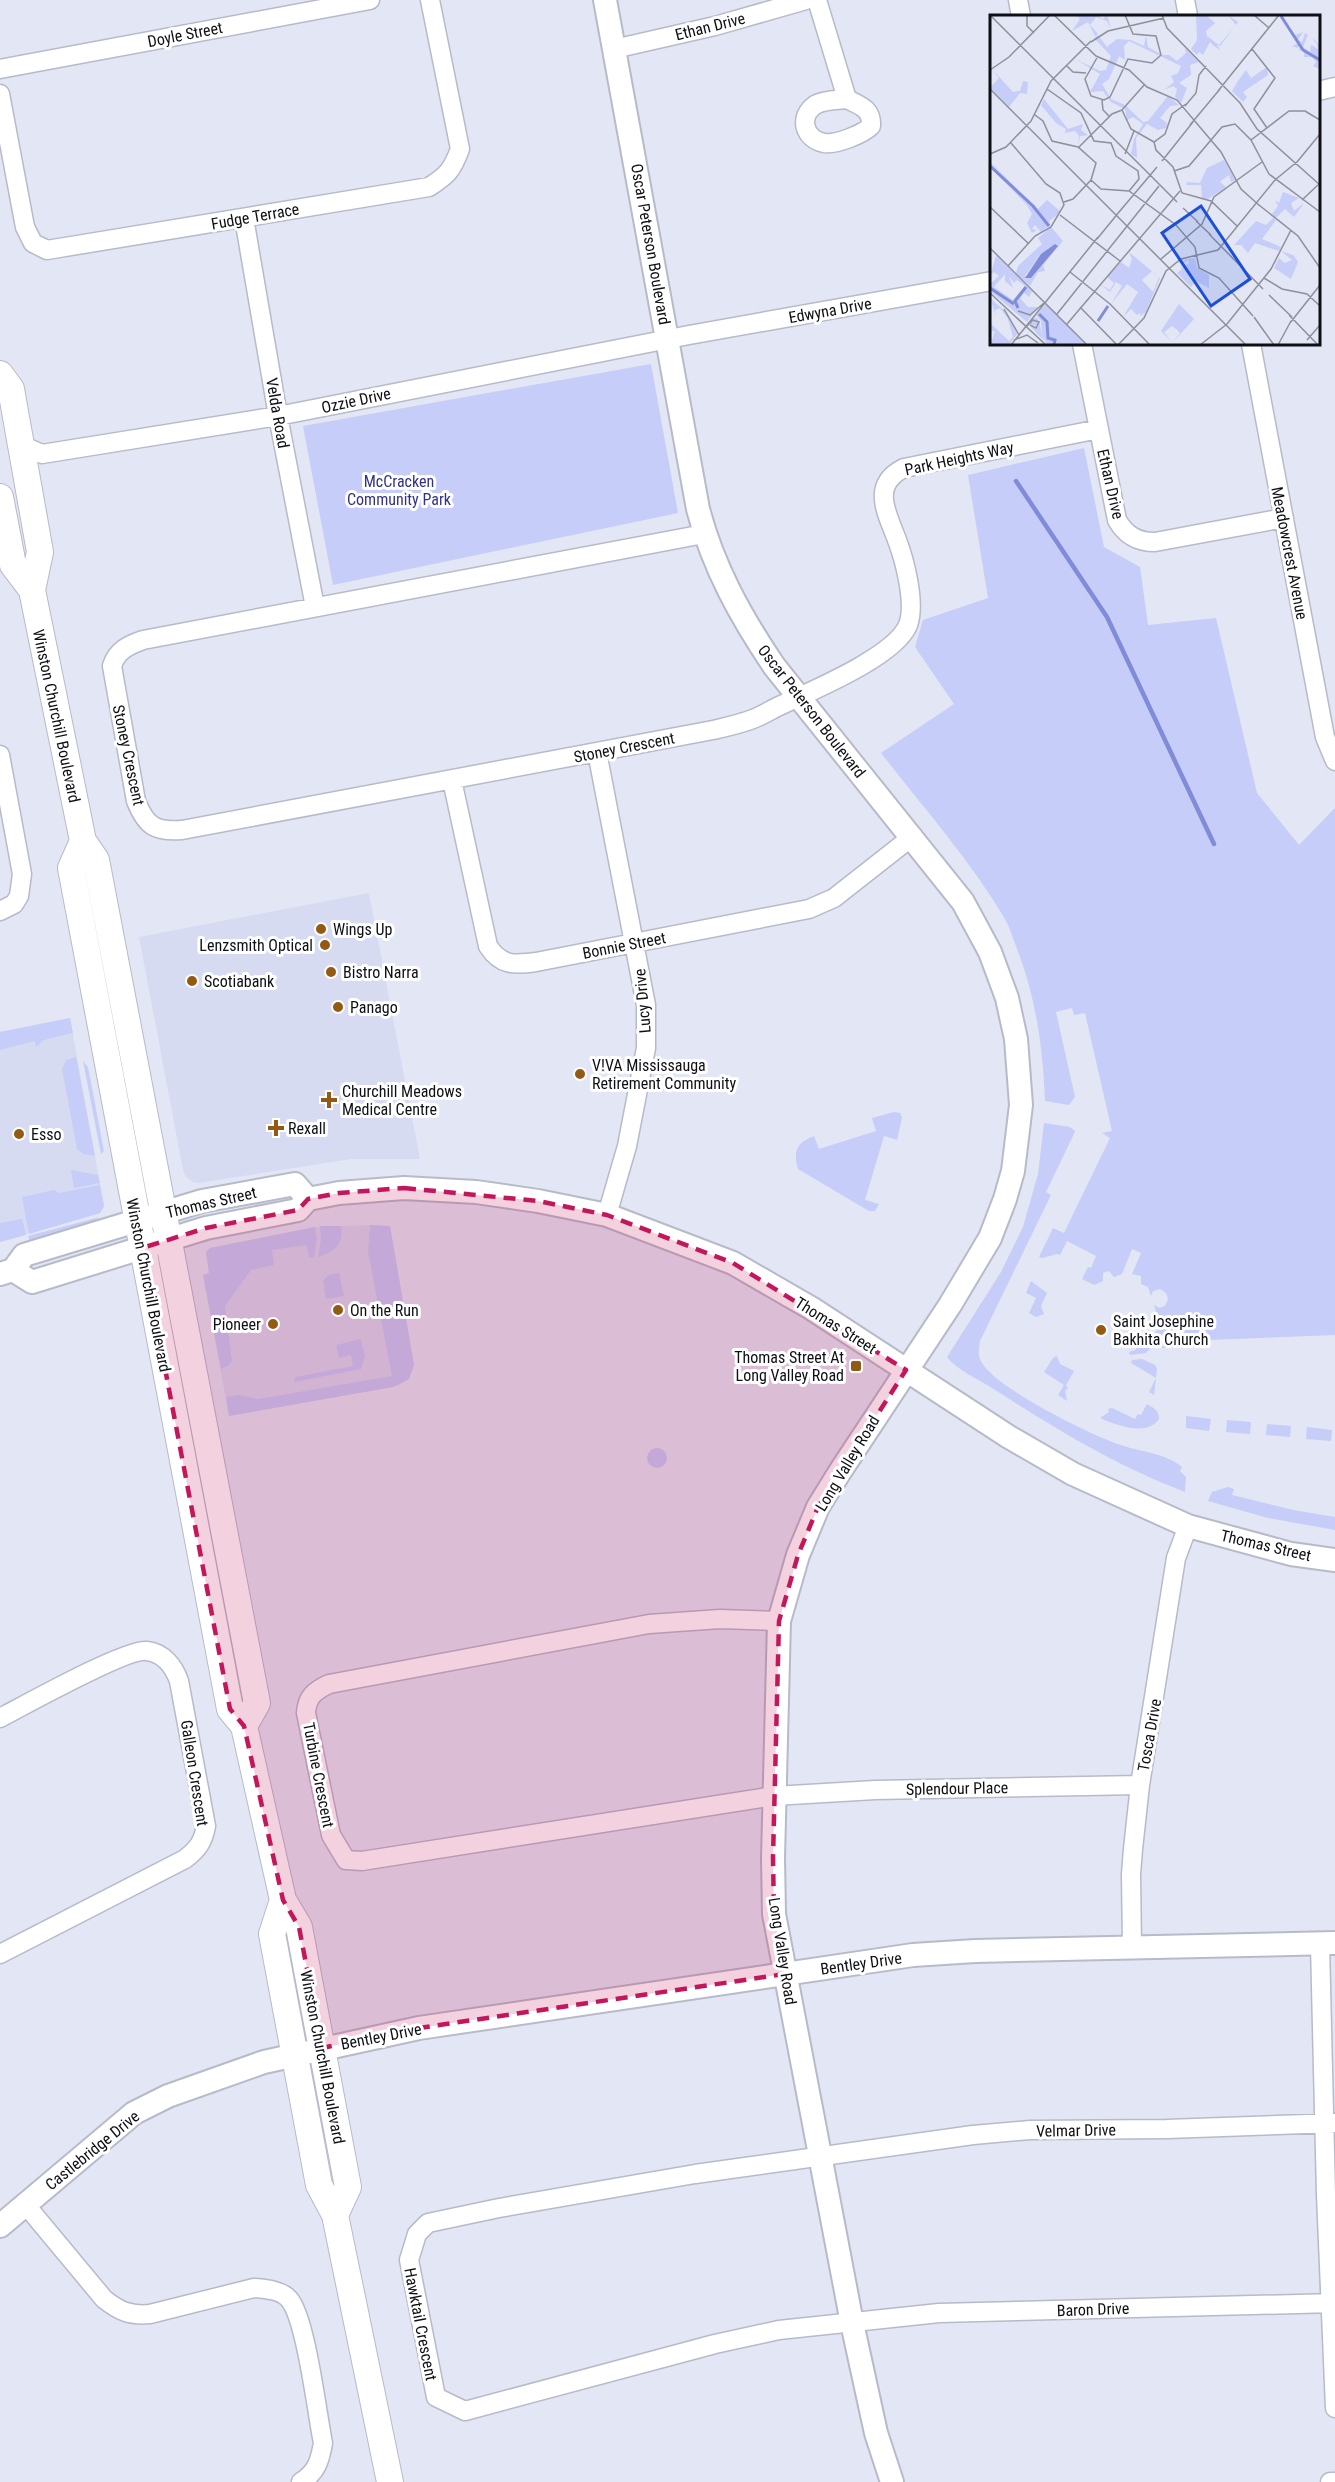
<svg xmlns="http://www.w3.org/2000/svg" width="1335" height="2482" font-family="'Roboto Condensed',sans-serif">
  <style>
    .built { fill: #d6dbf1 }
    .green { fill: #c5cdf8 }
    .lines { fill: none; stroke-linecap: round; stroke-linejoin: round }
    .stream { stroke: #818cd8; stroke-width: 4.5 }
    .minor-casing { stroke: #b7bac9; stroke-width: 21 }
    .tertiary-casing { stroke: #b7bac9; stroke-width: 26 }
    .secondary-casing { stroke: #b7bac9; stroke-width: 28 }
    .minor { stroke: #fff; stroke-width: 18 }
    .tertiary { stroke: #fff; stroke-width: 22 }
    .secondary { stroke: #fff; stroke-width: 26 }
    .marked { fill: #c2185b; fill-opacity: 0.2; stroke: #c2185b; stroke-width: 4.5; stroke-dasharray: 12 8; stroke-linejoin: round }
    .poi-dot { fill: #925a12; stroke: #fff; stroke-width: 2 }
    .labels { text-anchor: middle; stroke-width: 6; stroke-linejoin: round; paint-order: stroke }
    .street-label { font-size: 16px; fill: #0e0f14; stroke: #fff }
    .park-label { font-size: 16px; fill: #31328b; stroke: #fff }
    .poi-label { font-size: 16px; fill: #0e0f14; stroke: #fff; text-anchor: start }
    .inset-river { fill: none; stroke: #818cd8; stroke-width: 3 }
    .inset-road { fill: none; stroke: #8e909b; stroke-width: 1.5 }
    .view { fill: #1d4ed8; fill-opacity: 0.15; stroke: #1d4ed8; stroke-width: 3 }
    .inset-edge { fill: none; stroke: #0e0f14; stroke-width: 3 }
  </style>
  <rect width="100%" height="100%" fill="#e3e6f5"/>
  <path class="built" d="M369,893l51,266h-69l-152,24 -6,-1 -7,-5 -3,-7 -44,-233z
    M70,1018l34,188 -4,7 -100,29v-210z
    M370,1225l20,1 24,139 -5,14 -11,7 -169,30 -26,-141 6,-2 -3,-21 4,-4 105,-21z"/>
  <path class="green" d="M651,364l27,149 -345,72 -30,-159z
    M1084,448l20,99 36,20 8,58 68,-7 41,175 42,52 36,-37v527l-152,6v7h-20l-10,-3 -7,8 -16,2 -1,-3 7,-2 1,-7 7,-3 3,-7 4,2 4,-2 4,-5 -5,-7 3,-6 -3,-10 5,3 6,-2 3,-7 -2,-6 -6,-4 -7,2 -2,5 -3,-9 -7,-3v-8l-9,-2 9,-21 -9,-4 -10,25 -8,3 -5,-6 -6,2v8l-9,4 -12,-6 6,-12 3,1 5,-12 -29,-15 -7,14 -3,-1 -15,4 -3,-1 14,-29 11,5 46,-95 -8,-5 10,-2 -27,-118 -11,2 -2,-7 -16,4 19,85 -6,8 -24,-4c-2,-53 -9,-103 -28,-152 -4,-10 -7,-21 -12,-30 -35,-59 -82,-112 -124,-166l73,-49 -39,-57 8,-27 65,-22 -20,-123z
    M70,1018l3,15 -29,7 -8,7 -1,-6 -35,9v-18z
    M76,1057l19,99 -12,-2 -6,-5 -15,-80 4,-9z
    M83,1061l5,6 16,84 -3,3z
    M894,1112l6,1 2,5 -5,22 -13,-4 -19,64 14,4 -4,7h-6l-71,-42c-5,-18 -2,-26 16,-33l5,13 57,-18 -4,-13z
    M1044,1123l26,4 5,4 -2,5 -27,56 5,3 -71,146c-1,8 -3,15 2,22 14,25 110,73 139,82 20,7 44,8 61,22l-2,4 6,6 -1,15c-69,-26 -131,-64 -193,-104 -14,-9 -35,-18 -45,-31l54,-85 22,-45 15,-53z
    M71,1170l27,5 2,8 -26,5z
    M100,1185l4,21 -4,7 -71,21 -7,-37 32,-7 5,3z
    M100,1217l-10,6 -60,19 -2,-6z
    M22,1219l4,16 -26,7v-19z
    M370,1225l20,1 24,139 -5,14 -16,8 -164,29 -3,-19 12,-2 20,4 134,-23 -24,-124z
    M320,1226h21c3,18 -6,26 -23,31l3,-18z
    M315,1227l2,12 -3,18 -5,1 -2,-13 -35,5 2,15 -23,5 -26,36 7,55 -4,5 -7,3 -18,-94 6,-2 -3,-21 4,-4z
    M339,1273l5,23 -18,3 -3,-18 5,-6z
    M1031,1281l16,12 -6,13 3,8 -8,3 -7,-4 7,-15 -10,-5z
    M361,1339l4,18 -4,12 -67,13 1,-5 58,-11 -2,-11 -12,3 -3,-13z
    M1057,1356l3,8 14,7 -8,14 2,4 -3,1 2,11 -9,-6 6,-10 -20,-13 9,-14z
    M1142,1359l13,6 2,4 -3,26 -5,-3 7,-14 -25,-15 1,-3z
    M1147,1404c7,4 12,6 12,15 -12,18 -43,6 -59,-1l9,-6 -1,-3 4,-1 23,11 3,-5 3,1z
    M1186,1416l25,3 -2,12 -23,-3z
    M1227,1420l24,2 -1,12 -24,-2z
    M1267,1424l24,2 -1,11 -24,-2z
    M1307,1427l25,3 -1,11 -25,-2z
    M647 1458a10 10 0 1 1 20 0a10 10 0 1 1-20 0Z
    M1228,1487l6,2 -2,6 61,15 42,7v13l-67,-12 -60,-17 4,-9z"/>
  <g class="lines">
    <path class="stream" d="M1016,481l91,136 107,227"/>
    <g class="minor-casing">
      <path id="minor" d="M817,0l30,99c14,7 25,10 24,27 -8,8 -35,19 -47,17 -20,-4 -26,-26 -9,-38 8,-5 23,-5 32,-6
        M1018,0l3,16
        M1185,0l3,16
        M614,49l101,-23 91,-26
        M0,69l370,-69
        M1318,91l17,-4
        M0,94l25,133 8,16 14,7 382,-63c19,-12 23,-17 31,-38l-30,-149
        M244,218l34,198 37,191
        M1082,344l35,176c9,16 21,22 38,22l129,-24
        M1251,344l74,393 10,24
        M20,440l6,7 16,7 236,-38 411,-81 303,-54
        M704,534l-561,106c-14,5 -26,10 -31,26l24,135c10,25 19,31 46,29l531,-100c13,-3 27,-6 40,-11 8,-3 16,-8 24,-12 32,-15 118,-50 131,-82 8,-21 -3,-64 -11,-85 -10,-27 -27,-55 7,-72l195,-39
        M597,752l49,253v43l-19,98 -20,69
        M0,755l22,119 -3,22 -5,8 -14,7
        M452,780l36,166c13,20 26,19 48,16l273,-53 25,-11 79,-62
        M779,1621l-59,-2 -71,5 -320,60c-15,7 -22,13 -23,29l25,122 15,25 16,1 412,-65 101,-6 265,-5
        M0,1718c25,-13 127,-70 147,-67 17,2 27,16 32,30l27,145c-3,16 -8,23 -21,33l-185,95
        M1320,1944l6,251 9,213
        M1132,1948l-1,-74 2,-25 7,-64 36,-227 12,-32
        M1335,2123l-168,6 -137,1 -57,5 -278,39 -196,34 -71,15 -11,11 -8,26 27,137 29,14 250,-67 64,-14 160,-17 396,-10
        M25,2204l79,95c15,12 26,17 46,15l104,-26c12,1 27,2 35,11 17,19 28,115 34,144 -3,17 -6,29 -22,39
        M1330,2482h5"/>
    </g>
    <g class="tertiary-casing">
      <path id="tertiary" d="M605,0l93,509c15,58 43,108 76,157l189,236 27,50 17,46 9,41 5,66 -8,66 -8,28 -15,39 -40,67 -109,165 -23,37 -20,48 -19,66 -6,237 1,56 78,409 24,110 16,49
        M13,1270l19,12 174,-54 92,-18 10,-11 31,-6 65,-5 72,4 62,9 69,14 126,48 78,45 198,129 64,37 115,52 103,28 44,6
        M0,1274l13,-4 11,-15 178,-54 93,-17 13,15
        M0,2226l134,-113 34,-17 96,-34 155,-34 494,-73 62,-4 360,-8"/>
    </g>
    <g class="secondary-casing">
      <path id="secondary" d="M0,374l11,15 29,163 -8,38 51,251 13,19 161,843 -13,23
        M0,497l13,68 19,25
        M83,841l-12,27 159,841 14,17 39,174 16,27 49,260 -13,28
        M283,1900l-11,34 47,251 16,30 55,267"/>
    </g>
    <use href="#minor" class="minor"/>
    <use href="#tertiary" class="tertiary"/>
    <use href="#secondary" class="secondary"/>
  </g>
  <path class="marked" d="M404,1188l134,13 69,14 126,48 173,107 -88,137 -20,48 -19,66 -6,237 1,56 11,60 -366,54 -97,20 -23,-121 -16,-27 -39,-174 -14,-17 -88,-461 64,-20 92,-18 10,-11 31,-6z"/>
  <g class="poi-dot">
    <circle cx="321" cy="929" r="6"/>
    <circle cx="325" cy="945" r="6"/>
    <circle cx="331" cy="972" r="6"/>
    <circle cx="192" cy="981" r="6"/>
    <circle cx="338" cy="1007" r="6"/>
    <circle cx="580" cy="1074" r="6"/>
    <path d="M326 1091h6v6h6v6h-6v6h-6v-6h-6v-6h6z"/>
    <path d="M273 1119h6v6h6v6h-6v6h-6v-6h-6v-6h6z"/>
    <circle cx="19" cy="1134" r="6"/>
    <circle cx="338" cy="1310" r="6"/>
    <circle cx="273" cy="1324" r="6"/>
    <circle cx="1101" cy="1330" r="6"/>
    <rect x="850" y="1360" width="12" height="12" rx="3"/>
  </g>
  <g class="labels">
    <g class="street-label">
      <text transform="translate(710 26) rotate(-14)" y="6">Ethan Drive</text>
      <text transform="translate(185 34) rotate(-11)" y="6">Doyle Street</text>
      <text transform="translate(255 216) rotate(-10)" y="6">Fudge Terrace</text>
      <text transform="translate(651 244) rotate(80)" y="6">Oscar Peterson Boulevard</text>
      <text transform="translate(830 310) rotate(-10)" y="6">Edwyna Drive</text>
      <text transform="translate(356 400) rotate(-12)" y="6">Ozzie Drive</text>
      <text transform="translate(278 413) rotate(80)" y="6">Velda Road</text>
      <text transform="translate(959 458) rotate(-12)" y="6">Park Heights Way</text>
      <text transform="translate(1111 484) rotate(77)" y="6">Ethan Drive</text>
      <text transform="translate(1290 553) rotate(79)" y="6">Meadowcrest Avenue</text>
      <text transform="translate(812 711) rotate(52)" y="6">Oscar Peterson Boulevard</text>
      <text transform="translate(57 716) rotate(78)" y="6">Winston Churchill Boulevard</text>
      <text transform="translate(624 747) rotate(-11)" y="6">Stoney Crescent</text>
      <text transform="translate(129 755) rotate(78)" y="6">Stoney Crescent</text>
      <text transform="translate(624 945) rotate(-11)" y="6">Bonnie Street</text>
      <text transform="translate(642 1001) rotate(-95)" y="6">Lucy Drive</text>
      <text transform="translate(211 1202) rotate(-13)" y="6">Thomas Street</text>
      <text transform="translate(149 1285) rotate(79)" y="6">Winston Churchill Boulevard</text>
      <text transform="translate(836 1325) rotate(32)" y="6">Thomas Street</text>
      <text transform="translate(847 1463) rotate(-59)" y="6">Long Valley Road</text>
      <text transform="translate(1266 1545) rotate(13)" y="6">Thomas Street</text>
      <text transform="translate(1149 1735) rotate(-80)" y="6">Tosca Drive</text>
      <text transform="translate(195 1773) rotate(81)" y="6">Galleon Crescent</text>
      <text transform="translate(319 1775) rotate(79)" y="6">Turbine Crescent</text>
      <text transform="translate(957 1788) rotate(-1)" y="6">Splendour Place</text>
      <text transform="translate(783 1951) rotate(81)" y="6">Long Valley Road</text>
      <text transform="translate(861 1963) rotate(-8)" y="6">Bentley Drive</text>
      <text transform="translate(381 2036) rotate(-11)" y="6">Bentley Drive</text>
      <text transform="translate(323 2057) rotate(79)" y="6">Winston Churchill Boulevard</text>
      <text transform="translate(1076 2130) rotate(-1)" y="6">Velmar Drive</text>
      <text transform="translate(92 2150) rotate(-39)" y="6">Castlebridge Drive</text>
      <text transform="translate(1093 2309) rotate(-2)" y="6">Baron Drive</text>
      <text transform="translate(421 2324) rotate(79)" y="6">Hawktail Crescent</text>
    </g>
    <g class="park-label">
      <text x="399" y="487">McCracken<tspan x="399" dy="18">Community Park</tspan></text>
    </g>
    <g class="poi-label">
      <text x="333" y="935">Wings Up</text>
      <text x="313" y="951" text-anchor="end">Lenzsmith Optical</text>
      <text x="343" y="978">Bistro Narra</text>
      <text x="204" y="987">Scotiabank</text>
      <text x="350" y="1013">Panago</text>
      <text x="592" y="1071">V!VA Mississauga<tspan x="592" dy="18">Retirement Community</tspan></text>
      <text x="342" y="1097">Churchill Meadows<tspan x="342" dy="18">Medical Centre</tspan></text>
      <text x="288" y="1134">Rexall</text>
      <text x="31" y="1140">Esso</text>
      <text x="350" y="1316">On the Run</text>
      <text x="1113" y="1327">Saint Josephine<tspan x="1113" dy="18">Bakhita Church</tspan></text>
      <text x="261" y="1330" text-anchor="end">Pioneer</text>
      <text x="844" y="1363" text-anchor="end">Thomas Street At<tspan x="844" dy="18">Long Valley Road</tspan></text>
    </g>
  </g>
  <g transform="translate(990 15)">
    <rect width="330" height="330" fill="#e3e6f5"/>
    <path d="M86,0h20l7,4 4,-4 4,14 -4,-8 -11,-4 -6,8 8,9 -3,2 -7,-14 -16,9 8,-12zM206,0h10l9,8 -9,8 1,5 12,9 17,-20 -8,-10 10,7 -18,24 -3,-1 3,5 -6,-4 -8,10 8,-10 -4,-4 -7,13 -4,-3 -2,3 -6,-6 6,-9zM313,17l-5,8 4,2 3,-9 3,2 -5,12 7,5 1,-7 7,4 -1,-5 -4,-5v-1l7,8v23l-7,-3 3,-4 -4,-5h-8v-8l-5,2 1,-6 -3,3 -5,-2 5,-2 -4,-8zM108,20l9,12 10,-8 14,1 13,6 2,-11 2,12 14,8h7l8,6 9,-8 -1,-5 14,14 -9,3 1,10 -12,8 8,5 -6,15 -6,-6 2,-8 -4,-3 -9,4 10,-8 -3,-6 7,-3 3,-7 -52,-25 -5,5 1,14 -6,-4 -10,23 -7,5 9,15 14,6 18,17 5,-1 20,-25 11,9 -9,1 -10,12 7,5 -1,5 -8,2 -11,-6 -11,14 1,20 -6,-4 3,-15 9,-15 -10,-7 -6,3 -2,-11 -14,-7 -8,-11 -13,1 10,-18 -25,-15 25,12 6,-1 5,-14 -17,-18zM277,52l1,8 -25,17 4,5 -4,5 -11,-11 6,-10 8,-11 5,8zM2,54l21,23 7,-1 3,-10 5,1 -1,12 -7,-1 -11,14 -19,-19 9,-10zM54,84l24,30 15,-5 -2,6 7,5 -8,1 -2,10 1,-10 -4,-5 -10,2 1,-4 -10,-6 -15,-18zM234,145l11,20 -4,2 -2,-7 -7,5 -2,2 6,5 -4,3 -14,9 -6,-1 -1,-13h-15l1,-3 13,1 7,-15zM0,147l48,47 9,-9 14,12 -12,9 1,4 -9,7 -6,-7 -3,4 5,1 -5,3 -5,-10 5,-9 -5,-9 -37,-38zM293,177l16,6 -8,5 3,8 10,-8 -10,14 -9,-8 -9,9 -4,-4 6,-8 -3,-6 4,3zM283,203l3,2 -14,19 19,8 -2,4 -24,-8 -7,10 -7,-8h-7l22,-24 10,4zM61,212l12,14 -20,24 2,6 -7,1 -8,14 -14,-13 2,-7 24,-22 -4,-6zM65,229l-5,11 -19,23 -6,-2 16,-22zM291,236l12,4 5,7 -7,17 -17,-11 5,-10 6,5 7,-3zM139,237l31,26 -14,34 -5,7 4,-7 -5,4v-3l-3,2 -6,-6 -8,8 15,-25 -11,-8 -16,20 11,-18 -6,-4 -6,10 -10,-8 10,6 4,-7 -7,-6 14,-15 8,6 3,-9zM162,256l7,6 -6,15 -11,-12zM6,241l36,35 -3,6 -5,-4 -4,5 8,9h10l-11,15 -37,-31v-7l9,-8 -5,-4 -4,4zM15,259v7l8,7 -4,-12 5,7 3,-3 8,6 -12,14 -19,-13zM205,243l2,10 12,7v13l-13,-7 -5,6 -14,-14 5,-4 -3,-7 6,-3 -6,4 4,5 6,-5 -1,-4 -1,2 -6,3 5,-5zM0,283l16,14 11,22 -8,11h-19l5,-13 -5,-2v-7l19,18 4,-4 -5,-18 -8,-11 -5,2 1,6zM56,289l7,6 32,35h-37l-6,-9 2,5 -13,-14 5,1 2,-2 -9,-2 6,-7 4,3 3,16 -1,-15 -5,-6zM189,289l15,15 -21,23 7,-9 -4,-4 -4,-3 -8,6 7,9 -10,-10z" fill="#c5cdf8" fill-rule="evenodd"/>
    <path d="M65,229l3,2 -27,32h-6l16,-24z" fill="#818cd8"/>
    <path class="inset-river" d="M291,1l22,34 17,10M0,151l43,40 16,20M0,273l24,16M28,293l-3,-7 11,-14M49,299l8,8 1,16 7,2 -1,5M108,306l10,-15"/>
    <path class="inset-road" d="M0,0l187,187M37,0v11l7,7M64,0l42,41 33,14 18,17 30,13 44,52 20,37 19,17M172,0l5,13 73,75 17,26 63,56M264,0l15,13M101,27l17,-11 56,-13M262,34l23,29 -21,31 13,19M108,41l-13,23 6,17 13,4 6,-3 18,-38 24,4 9,-8 -5,-19 -23,-2 -8,-19M76,50l7,7 13,1M0,55l19,-13 41,-42M0,74l256,256M57,74l34,24 13,28 17,2 5,13 22,15 1,8 -10,12M228,76l61,-76M112,85l1,10 7,7M195,91l11,-13 3,-18 7,-9M132,95l9,19 23,13 11,-8 7,-20 14,-10M132,95l23,-26M45,100l8,6 9,20 26,6 18,16 -5,17 -18,19 -9,3M200,110l30,-36M261,125l38,-29h16l15,9M164,127l2,8 17,17 9,26 29,8 26,25M89,132l33,-33 10,-4M0,139l16,-7 25,-26 20,-40 40,-40M135,139l9,-23M172,146l31,-39M307,147l23,-28M184,156l15,-5 33,-39 13,-3 16,16 18,34 51,38M101,165l10,9 28,2 47,34 19,22 4,21 20,10 34,38M312,185l18,-17M269,190l39,31 22,32M0,192l39,37M193,193l15,14M70,200l60,46M124,203l43,-51M206,206l15,14M219,219l54,55M107,224l18,-22M0,233l97,97M171,244l41,-35 12,-27 48,-35M18,251l27,-30 16,-9 13,-22 -4,-12 -14,-9 -35,-41M80,257l40,32 40,41M274,263l18,11 25,5 13,12M0,278l56,52M279,280l23,22M90,292l37,38M14,294l15,26M28,296l12,4 14,-12M67,299l102,-128M299,300l29,30M264,302l20,28M300,308l30,-38M77,309l113,-133M36,312l7,-7 6,2 -3,6 -6,-3M24,325l13,-5 11,8M317,325l13,-15M21,330l87,-108M128,330l26,-27 22,-47 15,-12 37,-9 57,-70 23,-19M210,330l27,-21 44,-55 20,-39M288,330l13,-24"/>
    <path class="view" d="M211,191l49,73 -39,27 -49,-73z"/>
    <rect width="330" height="330" class="inset-edge"/>
  </g>
</svg>
